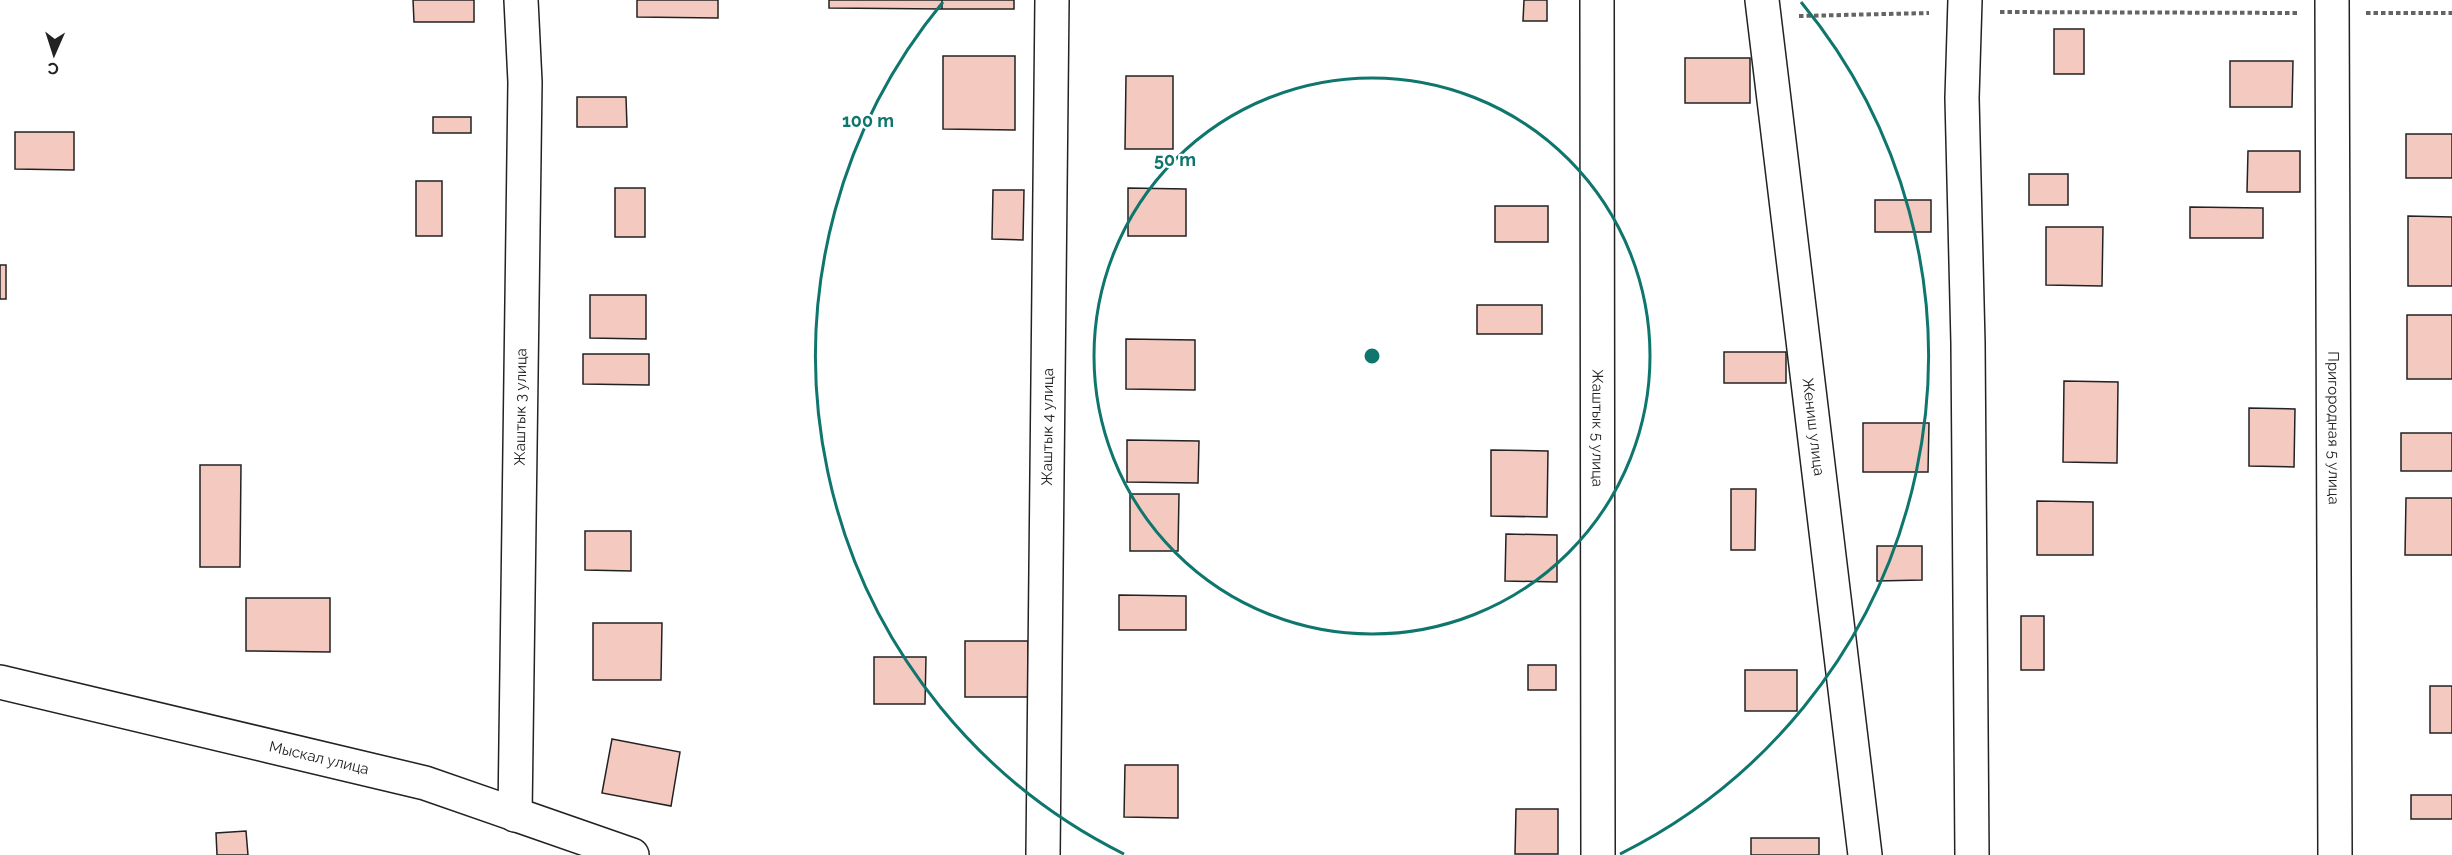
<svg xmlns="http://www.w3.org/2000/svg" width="2452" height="855" font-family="Raleway,sans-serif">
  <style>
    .building { fill: #f3c9c0; stroke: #222; stroke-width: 1.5 }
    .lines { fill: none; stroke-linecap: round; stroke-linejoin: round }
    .minor-casing { stroke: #222; stroke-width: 36 }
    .path { stroke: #646464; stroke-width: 4; stroke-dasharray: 4.5 3; stroke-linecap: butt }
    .minor { stroke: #fff; stroke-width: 33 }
    .ring { fill: none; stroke: #0f766e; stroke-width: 3 }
    .labels { text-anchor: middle; stroke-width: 4.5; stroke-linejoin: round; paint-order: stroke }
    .street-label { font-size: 15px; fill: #222; stroke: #fff }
    .centre { fill: #0f766e; stroke: #fff; stroke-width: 3 }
    .ring-label { font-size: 18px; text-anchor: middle; font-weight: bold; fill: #0f766e; stroke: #fff; stroke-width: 4.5; stroke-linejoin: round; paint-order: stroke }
  </style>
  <rect width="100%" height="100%" fill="#fff"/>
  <path class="building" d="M413,0h61v22h-60z
    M637,0h81v18l-81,-1z
    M829,0h113v9l-113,-1z
    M942,0h72v9h-72z
    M1524,0h23v21h-24z
    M2054,29h30v45h-30z
    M943,56h72v74l-72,-1z
    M1685,58h65v45h-65z
    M2230,61h63l-1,46h-62z
    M1126,76h47v73h-48z
    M577,97h49l1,30h-50z
    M433,117h38v16h-38z
    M15,132h59v38l-59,-1z
    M2406,134h46v44h-46z
    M2248,151h52v41h-53z
    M2029,174h39v31h-39z
    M416,181h26v55h-26z
    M615,188h30v49h-30z
    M1128,188l58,1v47h-58z
    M993,190h31l-1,50 -31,-1z
    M1875,200h56v32h-56z
    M1495,206h53v36h-53z
    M2190,207l73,1v30h-73z
    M2408,216l44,1v69h-44z
    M2046,227h57l-1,59 -56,-1z
    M0,265h6v34h-6z
    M590,295h56v44l-56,-1z
    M1477,305h65v29h-65z
    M2407,315h45v64h-45z
    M1126,339l69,1v50l-69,-1z
    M1724,352h62v31h-62z
    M583,354h66v31l-66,-1z
    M2064,381l54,1 -1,81 -54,-1z
    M2249,408l46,1 -1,58 -45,-1z
    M1863,423h66l-1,49h-65z
    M2401,433h51v38h-51z
    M1127,440l72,1 -1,42 -71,-1z
    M1491,450l57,1 -1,66 -56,-1z
    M200,465h41l-1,102h-40z
    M1731,489h25l-1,61h-24z
    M1130,494h49l-1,57h-48z
    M2406,498h46v57h-47z
    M2037,501l56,1v53h-56z
    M585,531h46v40l-46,-1z
    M1506,534l51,1v47l-52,-1z
    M1877,546h45v34l-45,1z
    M1119,595l67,1v34h-67z
    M246,598h84v54l-84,-1z
    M2021,616h23v54h-23z
    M593,623h69l-1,57h-68z
    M965,641h63v56h-63z
    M874,657h52l-1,47h-51z
    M1528,665h28v25h-28z
    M1745,670h52v41h-52z
    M2430,686h22v47h-22z
    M612,739l68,13 -9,54 -69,-13z
    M1125,765h53v53l-54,-1z
    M2411,795h41v24h-41z
    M1516,809h42v45h-43z
    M246,831l2,24h-31l-1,-22z
    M1751,838h68v17h-68z"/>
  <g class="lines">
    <g class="minor-casing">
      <g id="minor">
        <path id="s1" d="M1597,0l1,855"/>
        <path id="s2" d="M1762,0l103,855"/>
        <path d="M1965,0l-3,98 6,245 4,512"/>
        <path id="s3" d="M2332,0l3,855"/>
        <path id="s4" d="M0,682l425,101 207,72"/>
        <path id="s5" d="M515,815l10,-733 -4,-82"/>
        <path id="s6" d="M1043,855l9,-855"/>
      </g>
    </g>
    <path class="path" d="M2000,12l298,1
      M2366,13h86
      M1799,16l130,-3"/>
    <use href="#minor" class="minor"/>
  </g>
  <g class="ring">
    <circle cx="1372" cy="356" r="278"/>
    <path d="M1124 854A556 556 0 0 1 943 2M1801 2A556 556 0 0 1 1620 854"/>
  </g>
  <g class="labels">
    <g class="street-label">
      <text dy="5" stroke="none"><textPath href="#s5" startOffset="408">Жаштык 3 улица</textPath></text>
      <text dy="5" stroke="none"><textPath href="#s6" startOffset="428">Жаштык 4 улица</textPath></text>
      <text dy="5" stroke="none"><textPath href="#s3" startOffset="428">Пригородная 5 улица</textPath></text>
      <text dy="5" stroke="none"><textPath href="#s1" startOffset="428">Жаштык 5 улица</textPath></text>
      <text dy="5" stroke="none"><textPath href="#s2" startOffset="430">Жениш улица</textPath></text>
      <text dy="5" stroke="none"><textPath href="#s4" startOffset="328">Мыскал улица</textPath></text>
    </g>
  </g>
  <circle cx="1372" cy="356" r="9" class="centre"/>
  <g class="ring-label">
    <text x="868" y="127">100 m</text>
    <text x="1175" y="166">50 m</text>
  </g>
  <g transform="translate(54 54) rotate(183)" stroke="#ffffff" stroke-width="4.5" paint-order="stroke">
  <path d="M0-4.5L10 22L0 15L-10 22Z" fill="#222222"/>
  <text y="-9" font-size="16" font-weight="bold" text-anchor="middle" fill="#222222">С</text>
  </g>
</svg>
